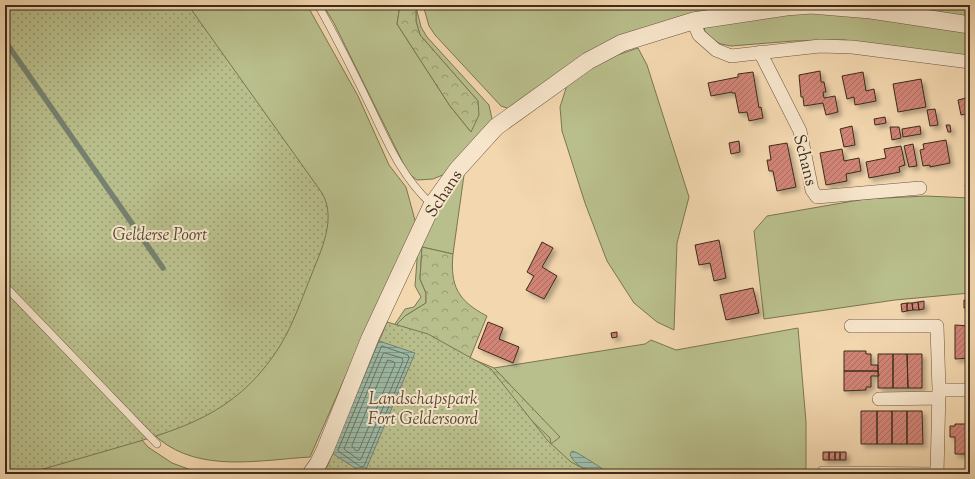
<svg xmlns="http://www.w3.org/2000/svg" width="975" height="479" font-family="'Sorts Mill Goudy',serif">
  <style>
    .grass { fill: #b9bf8c; stroke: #7a7654 }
    .forest { fill: url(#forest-crowns); stroke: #7a7654 }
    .park { fill: url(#park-dots); stroke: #7a7654 }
    .water { fill: url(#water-rules); stroke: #76816f }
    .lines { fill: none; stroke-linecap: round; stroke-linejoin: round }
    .shore { stroke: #6c7361; stroke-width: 1 }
    .stream { stroke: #76816f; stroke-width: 5.5 }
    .building { fill: url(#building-hatch); stroke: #3c2c1b; filter: url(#shadow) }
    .service-casing { stroke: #6a5740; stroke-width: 8 }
    .minor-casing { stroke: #6a5740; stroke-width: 14 }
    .tertiary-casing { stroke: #6a5740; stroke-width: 18 }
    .service { stroke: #f7e5cb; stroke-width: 7 }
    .minor { stroke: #f7e5cb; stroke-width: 13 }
    .tertiary { stroke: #f7e5cb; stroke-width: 17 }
    .labels { text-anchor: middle; stroke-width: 4; stroke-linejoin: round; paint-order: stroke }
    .street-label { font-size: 17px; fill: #3c2c1b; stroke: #f7e5cb }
    .park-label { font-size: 17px; font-style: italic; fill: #554932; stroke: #f7e5cb }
  </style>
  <defs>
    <pattern id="forest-crowns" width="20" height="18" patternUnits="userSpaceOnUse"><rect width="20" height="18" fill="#b9bf8c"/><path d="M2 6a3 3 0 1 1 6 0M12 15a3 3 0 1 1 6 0" fill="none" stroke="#989b72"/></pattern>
    <pattern id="park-dots" width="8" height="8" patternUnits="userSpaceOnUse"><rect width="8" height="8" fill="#b9bf8c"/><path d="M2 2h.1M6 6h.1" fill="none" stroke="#989b72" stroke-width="1.8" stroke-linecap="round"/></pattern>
    <pattern id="water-rules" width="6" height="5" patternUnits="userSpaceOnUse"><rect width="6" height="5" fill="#9cbaa7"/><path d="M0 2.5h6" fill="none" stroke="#809787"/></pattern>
    <pattern id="building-hatch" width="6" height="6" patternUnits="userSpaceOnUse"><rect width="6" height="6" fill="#d18476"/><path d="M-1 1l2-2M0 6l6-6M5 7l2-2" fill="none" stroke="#ab6c60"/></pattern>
    <filter id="shadow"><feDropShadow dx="3.5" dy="3.5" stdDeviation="2" flood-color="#0004"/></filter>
  </defs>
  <rect width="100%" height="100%" fill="#f3d7af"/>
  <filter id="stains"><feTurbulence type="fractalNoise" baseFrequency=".005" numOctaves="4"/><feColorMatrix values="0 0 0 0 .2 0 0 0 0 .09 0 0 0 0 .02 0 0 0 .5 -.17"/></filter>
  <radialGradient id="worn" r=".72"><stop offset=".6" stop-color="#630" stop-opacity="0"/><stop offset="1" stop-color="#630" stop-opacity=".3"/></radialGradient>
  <path class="grass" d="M5,5h302l51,91 31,69 17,22 10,37 -49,103 -57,130c-50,3 -110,16 -151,-18 -14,-12 -30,-38 -42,-53z
    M323,5h77l-3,19 53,82 21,26 7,-31 -58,-66 -4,-14v-14l5,20 6,10 62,68 3,14 -47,55 -12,5 -16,1 -9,-7 -74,-150z
    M423,5h312l-70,17 -155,87 -9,-3 -66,-71 -6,-9z
    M875,5h95v13z
    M819,12l151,18v26l-126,-16 -51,1 -62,5 -10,-2 -12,-6 -5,-6 1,-6 9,-4z
    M638,48l9,17 42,132 -12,46 -3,87 -17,-8 -23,-19 -27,-42 -22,-58 -23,-72 -2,-24 8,-25 20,-17z
    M464,175l-11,79 -31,-7 -2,32 6,14v10l-21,13 -14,20 -2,-3 16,-24 9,-2 7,-10 -6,-11 3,-39 12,-27z
    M926,196l44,2v95l-75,7 -131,19 -10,-88 13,-15 98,-17z
    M5,299l104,103 39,45 24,16 30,11h-197z
    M798,328l8,94v52h-441l95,-91 98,53 -64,-68 151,-24 6,-4 25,10z"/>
  <path class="forest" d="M400,5h16v16l4,14 58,66 1,14 -8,17 -21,-26 -53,-82z
    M422,247l31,7c-3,32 5,47 34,62l-17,42 24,10 66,69 -9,7 -1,-6 -20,-19 -139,-83 7,-13 7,-7 21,-13v-10l-6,-14z"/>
  <path class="park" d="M5,5h183l134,188c15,26 -1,57 -11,83 -11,27 -20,55 -37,79 -41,59 -92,74 -158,93 -30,9 -60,17 -90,26h-21z
    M387,322l41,12 63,35 57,72 23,21 23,12h-274l7,-7z"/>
  <path class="water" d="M379,341l36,12 -51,121 -32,-21z
    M572,451c7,1 31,19 39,23 -14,0 -36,-5 -41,-20z"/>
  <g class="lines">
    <path class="shore" d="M382,346l26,9 1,3 -45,108 -3,1 -23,-16z
      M385,353l17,5 1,3 -42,98 -2,1 -15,-11 39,-95z
      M388,360l6,2 1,2 -36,86 -3,1 -4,-5z"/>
    <path class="stream" d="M5,41l158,227"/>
  </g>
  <path class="building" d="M820,71l1,11h3l2,10h-3l1,6 11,-2 3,16 -12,3 -3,-12 -19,3 -1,-9h-2l-2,-22z
    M753,72l6,36 2,-1 2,11 -14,3 -2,-9 -8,1 -4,-20h-3v-1l-21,4 -3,-13 30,-6v-3z
    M863,72l3,19 8,-2 2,12 -21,4 -1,-8 -7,2 -5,-23z
    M921,79l5,28 -28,5 -5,-28z
    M970,97v16l-9,2 -3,-15z
    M935,109l3,16 -8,1 -3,-16z
    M885,117l1,6 -11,2 -1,-6z
    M946,125h4l1,7h-3z
    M852,126l3,19 -11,2 -4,-18z
    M920,126l1,8 -18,3 -1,-8z
    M890,127h9l2,11 -9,2z
    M946,140l4,23 -20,4v-2l-7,1 -3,-16 4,-1 -1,-5z
    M739,141l1,11 -9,2 -2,-11z
    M787,143l9,44 -19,4 -4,-20h-4l-2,-11h4l-2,-14z
    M913,144l4,22 -8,1 -5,-21z
    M901,146l4,19 -6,2 1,5 -31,6 -3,-16 20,-4 -2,-9z
    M842,149l2,12 15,-3 2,13 -15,3 1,7 -21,4 -6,-32z
    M970,184v8l-3,1 -2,-8z
    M719,240l7,38 -12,3 -4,-18 -11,2 -4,-20z
    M542,242l11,6 -11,19 15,9 -13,23 -18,-9 8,-14 -7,-4z
    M753,288l6,25 -33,7 -6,-25z
    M964,300h6v8h-6z
    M924,301v8l-5,1 -1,-8z
    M918,302l1,8h-6l-1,-7z
    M907,303h5l1,7 -6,1z
    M907,303v8l-5,1 -1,-8z
    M488,322l15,6 -4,11 20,8 -6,16 -35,-15z
    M955,325l15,1v32l-15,1z
    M617,332v5l-5,1 -1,-5z
    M844,351h22v3h5v11h7v6h-34z
    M878,354h15v34h-15z
    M893,354h14l1,34h-15z
    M907,354h15v34h-14z
    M844,371h34l1,5h-8v11h-5v3l-22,1z
    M861,411h16v33h-16z
    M877,411h15v33h-15z
    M892,411h15v33h-15z
    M907,411h15l1,33h-16z
    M955,424h15l-1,30h-14v-17h-5v-11h5z
    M823,452h6v8h-6z
    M829,452h6v8h-6z
    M835,452h5v8h-5z
    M840,452h6v8h-6z"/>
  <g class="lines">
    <g class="service-casing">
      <path id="service" d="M318,5c18,32 34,64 50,97 19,39 32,73 64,103
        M5,286l152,158
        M822,470l115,1"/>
    </g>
    <g class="minor-casing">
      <path id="minor" d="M693,21l6,14 17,15 15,6 89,-10 32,1 118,15
        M760,52l40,79 12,59 5,7 103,-9
        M851,326h86l2,64 -2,84
        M939,390h31
        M879,399l60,-1"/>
    </g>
    <g class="tertiary-casing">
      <path id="tertiary" d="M311,474l7,-10 7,-14 45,-112 62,-133 25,-35 39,-43 92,-66 34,-18 71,-22 93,-14 25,-2 60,5 99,15"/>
    </g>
    <use href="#service" class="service"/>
    <use href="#minor" class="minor"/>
    <use href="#tertiary" class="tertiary"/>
  </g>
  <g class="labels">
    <g class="street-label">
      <text transform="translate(806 160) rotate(76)" y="6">Schans</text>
      <text transform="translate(443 193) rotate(-57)" y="6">Schans</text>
    </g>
    <g class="park-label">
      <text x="160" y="240">Gelderse Poort</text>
      <text x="423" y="404">Landschapspark<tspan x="423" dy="20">Fort Geldersoord</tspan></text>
    </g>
  </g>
  <rect width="975" height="479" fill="none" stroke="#f3d7af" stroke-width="20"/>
  <rect x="6" y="6" width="963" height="467" fill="none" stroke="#3c2c1b" stroke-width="2"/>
  <rect x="10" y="10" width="955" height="459" fill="none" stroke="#3c2c1b"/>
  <rect width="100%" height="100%" filter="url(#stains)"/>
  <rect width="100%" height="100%" fill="url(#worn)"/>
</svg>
